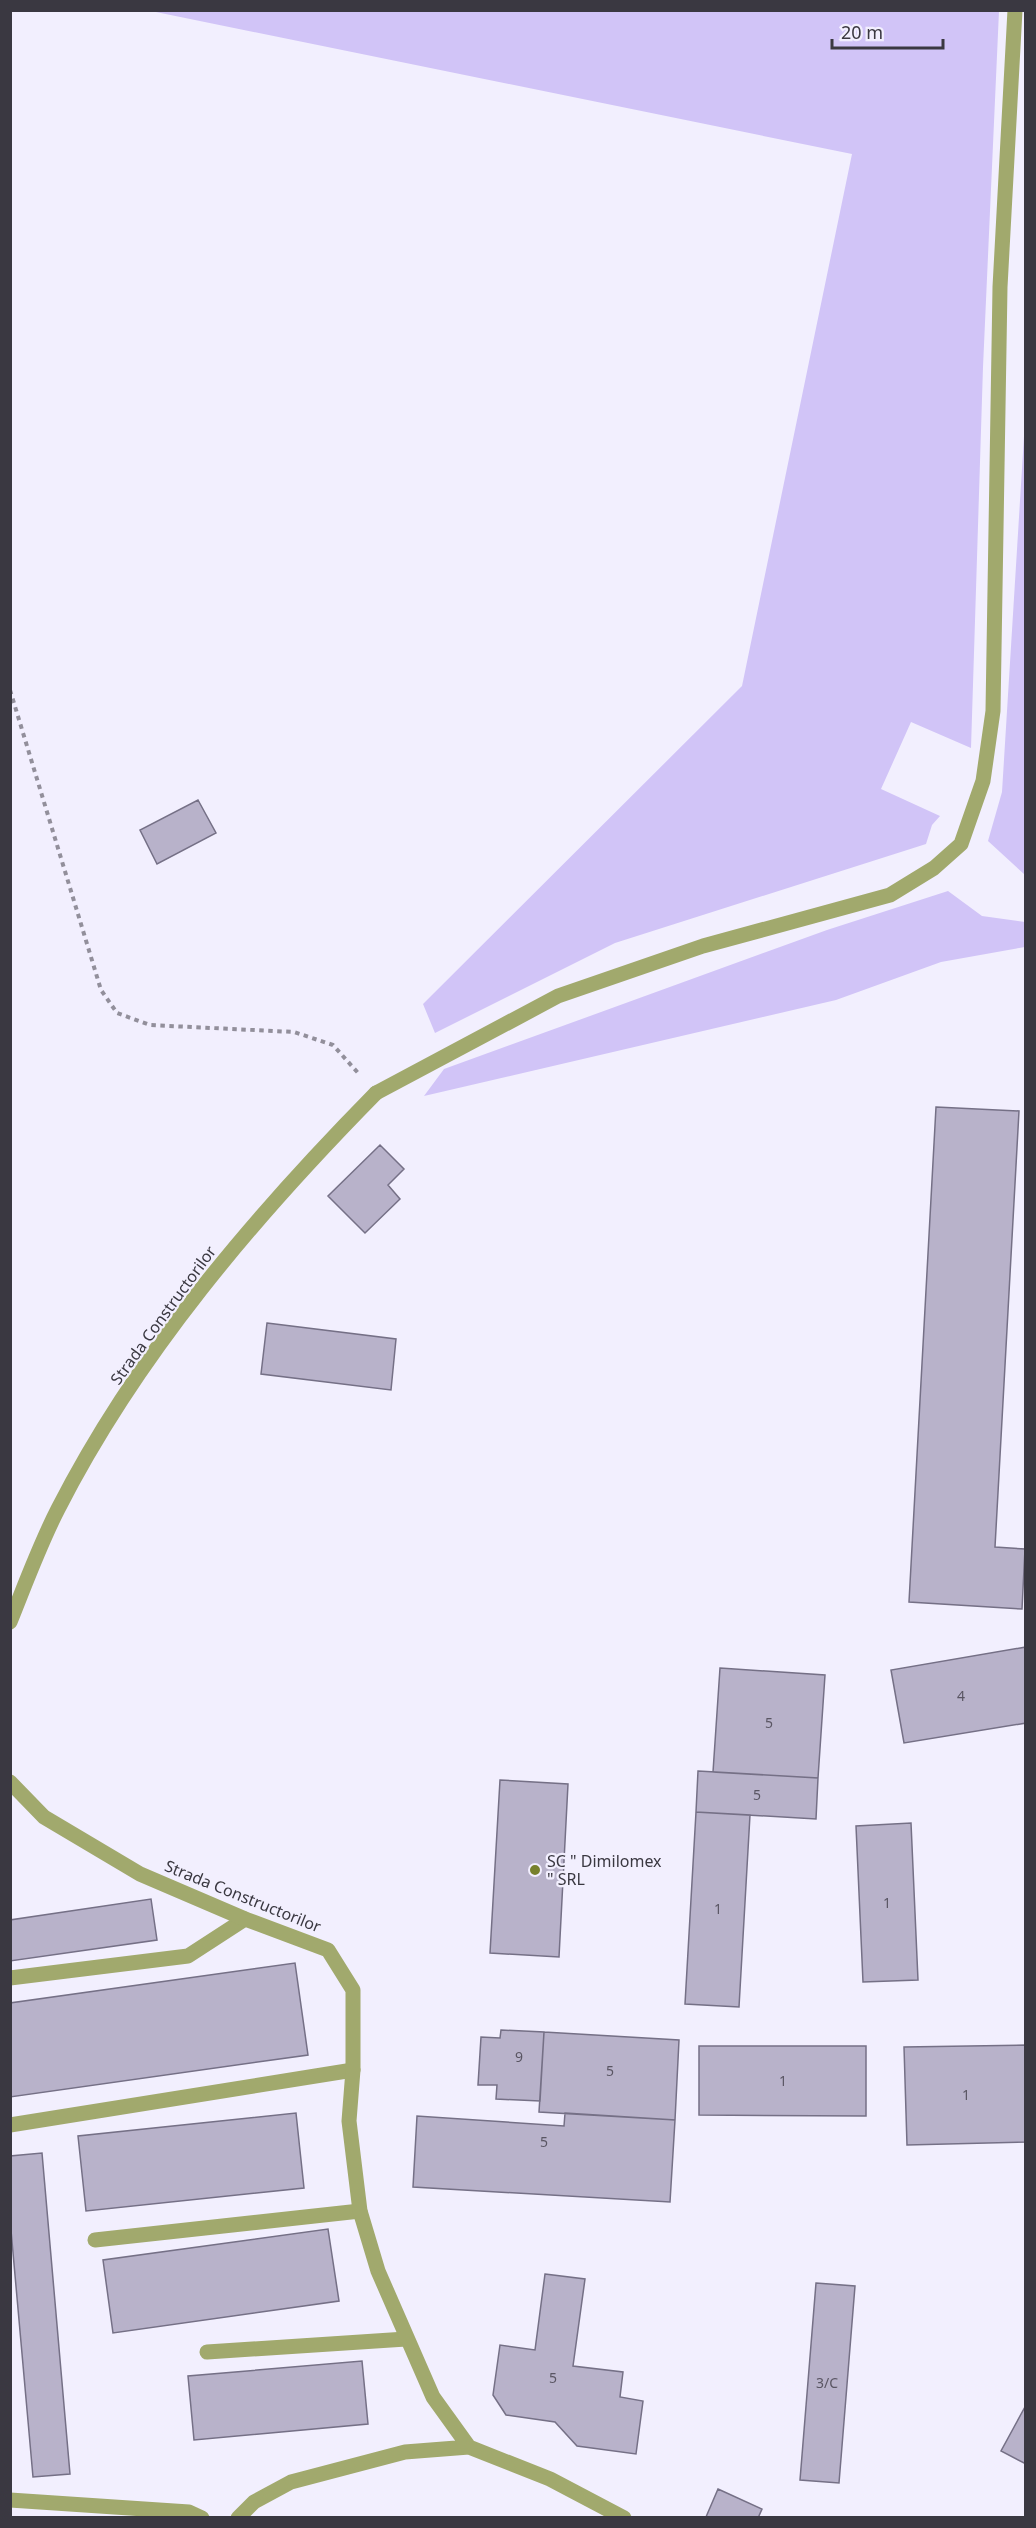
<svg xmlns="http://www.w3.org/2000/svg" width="1036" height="2528" font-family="'Noto Sans',sans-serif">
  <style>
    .green { fill: #d1c4f7 }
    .building { fill: #b8b2ca; stroke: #757086; stroke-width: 1.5 }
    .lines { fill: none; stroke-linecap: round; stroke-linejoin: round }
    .path { stroke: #928f9b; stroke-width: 4; stroke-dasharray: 4.5 4.5; stroke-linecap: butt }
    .service { stroke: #a1a96d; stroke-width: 15 }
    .minor { stroke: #a1a96d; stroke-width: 15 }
    .poi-dot { fill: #77802c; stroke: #f2effe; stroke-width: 2 }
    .labels { text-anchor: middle; stroke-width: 4.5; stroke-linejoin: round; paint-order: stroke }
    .number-label { font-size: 14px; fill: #5a5663 }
    .street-label { font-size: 16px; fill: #3a3841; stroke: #f2effe }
    .poi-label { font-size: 16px; fill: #3a3841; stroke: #f2effe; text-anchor: start }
  </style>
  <rect width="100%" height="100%" fill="#f2effe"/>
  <path class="green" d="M151,11h848l-16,356 -12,381 -60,-26 -30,67 59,27 -8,9 -6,19 -311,99 -180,90 -12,-29 319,-318 110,-532z
    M1025,420v455l-37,-34 14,-49z
    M948,891l34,25 43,6v25l-84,15 -105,38 -412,96 20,-27 383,-139z"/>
  <path class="building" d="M198,800l18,33 -59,31 -17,-34z
    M936,1107l83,4 -24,436 30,2 -3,60 -113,-7z
    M380,1145l24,24 -16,16 12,14 -35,34 -37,-37z
    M267,1323l129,16 -5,51 -130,-16z
    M1026,1647v76l-122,20 -13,-73z
    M720,1668l105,7 -7,103 -105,-6z
    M698,1771l120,7 -2,41 -120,-7z
    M500,1780l68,4 -9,173 -69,-4z
    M696,1812l54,3 -11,192 -54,-3z
    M911,1823l7,157 -55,2 -7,-156z
    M151,1899l6,41 -147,21v-41z
    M295,1963l13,92 -298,42v-94z
    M501,2030l43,2 -4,69 -44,-2 1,-14h-19l3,-48 19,1z
    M544,2032l135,8 -4,80 -136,-8z
    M1026,2045v97l-119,3 -3,-98z
    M699,2046h167v70l-167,-1z
    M296,2113l8,75 -218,23 -8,-75z
    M565,2113l110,7 -5,82 -257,-15 4,-71 147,10z
    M42,2153l28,321 -37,3 -23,-258v-63z
    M328,2229l11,72 -226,32 -10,-73z
    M545,2274l40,5 -12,87 50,6 -3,25 23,4 -7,53 -59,-8 -22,-24 -49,-7 -13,-20 7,-50 35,5z
    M816,2283l39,3 -16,197 -39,-3z
    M362,2361l6,63 -174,16 -6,-64z
    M1026,2405v59l-25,-13z
    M718,2489l44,20 -4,9 -52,-1z"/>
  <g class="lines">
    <path class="path" d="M10,690l91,300 16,23 33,12 144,7 39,13 26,29"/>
    <path class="service" d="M376,1093l182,-97 145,-50 187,-51 44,-27 27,-24 22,-63 10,-70 7,-424 15,-277
      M10,1978l178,-22 57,-37
      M10,2125l343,-55
      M95,2240l265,-29
      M207,2352l199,-13
      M10,2500l179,12 13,6"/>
    <path class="minor" d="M10,1622c15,-37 29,-76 48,-113 79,-155 196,-292 318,-416
      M10,1782l34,35 96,57 105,45 83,31 25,40v80l-4,51 11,90 18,60 55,126 36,50 81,32 74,39
      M238,2518l16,-16 37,-20 114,-30 64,-5"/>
  </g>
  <circle class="poi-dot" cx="535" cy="1870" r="6"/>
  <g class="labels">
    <g class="number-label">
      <text x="961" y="1701">4</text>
      <text x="769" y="1728">5</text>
      <text x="757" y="1800">5</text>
      <text x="887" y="1908">1</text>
      <text x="718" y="1914">1</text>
      <text x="519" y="2062">9</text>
      <text x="610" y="2076">5</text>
      <text x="783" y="2086">1</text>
      <text x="966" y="2100">1</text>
      <text x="544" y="2147">5</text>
      <text x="553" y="2383">5</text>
      <text x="827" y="2388">3/C</text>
    </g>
    <g class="street-label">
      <text transform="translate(163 1315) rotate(-54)" y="6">Strada Constructorilor</text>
      <text transform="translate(243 1896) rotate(22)" y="6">Strada Constructorilor</text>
    </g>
    <g class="poi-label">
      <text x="547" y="1867">SC " Dimilomex<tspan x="547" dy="18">" SRL</tspan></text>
    </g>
  </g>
  <rect width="1036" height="2528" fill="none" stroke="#3a3841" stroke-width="24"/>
  <path d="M832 39v9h111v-9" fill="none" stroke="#3a3841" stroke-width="3"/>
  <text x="841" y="39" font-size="18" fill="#3a3841" stroke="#f2effe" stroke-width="4.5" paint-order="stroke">20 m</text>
</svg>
